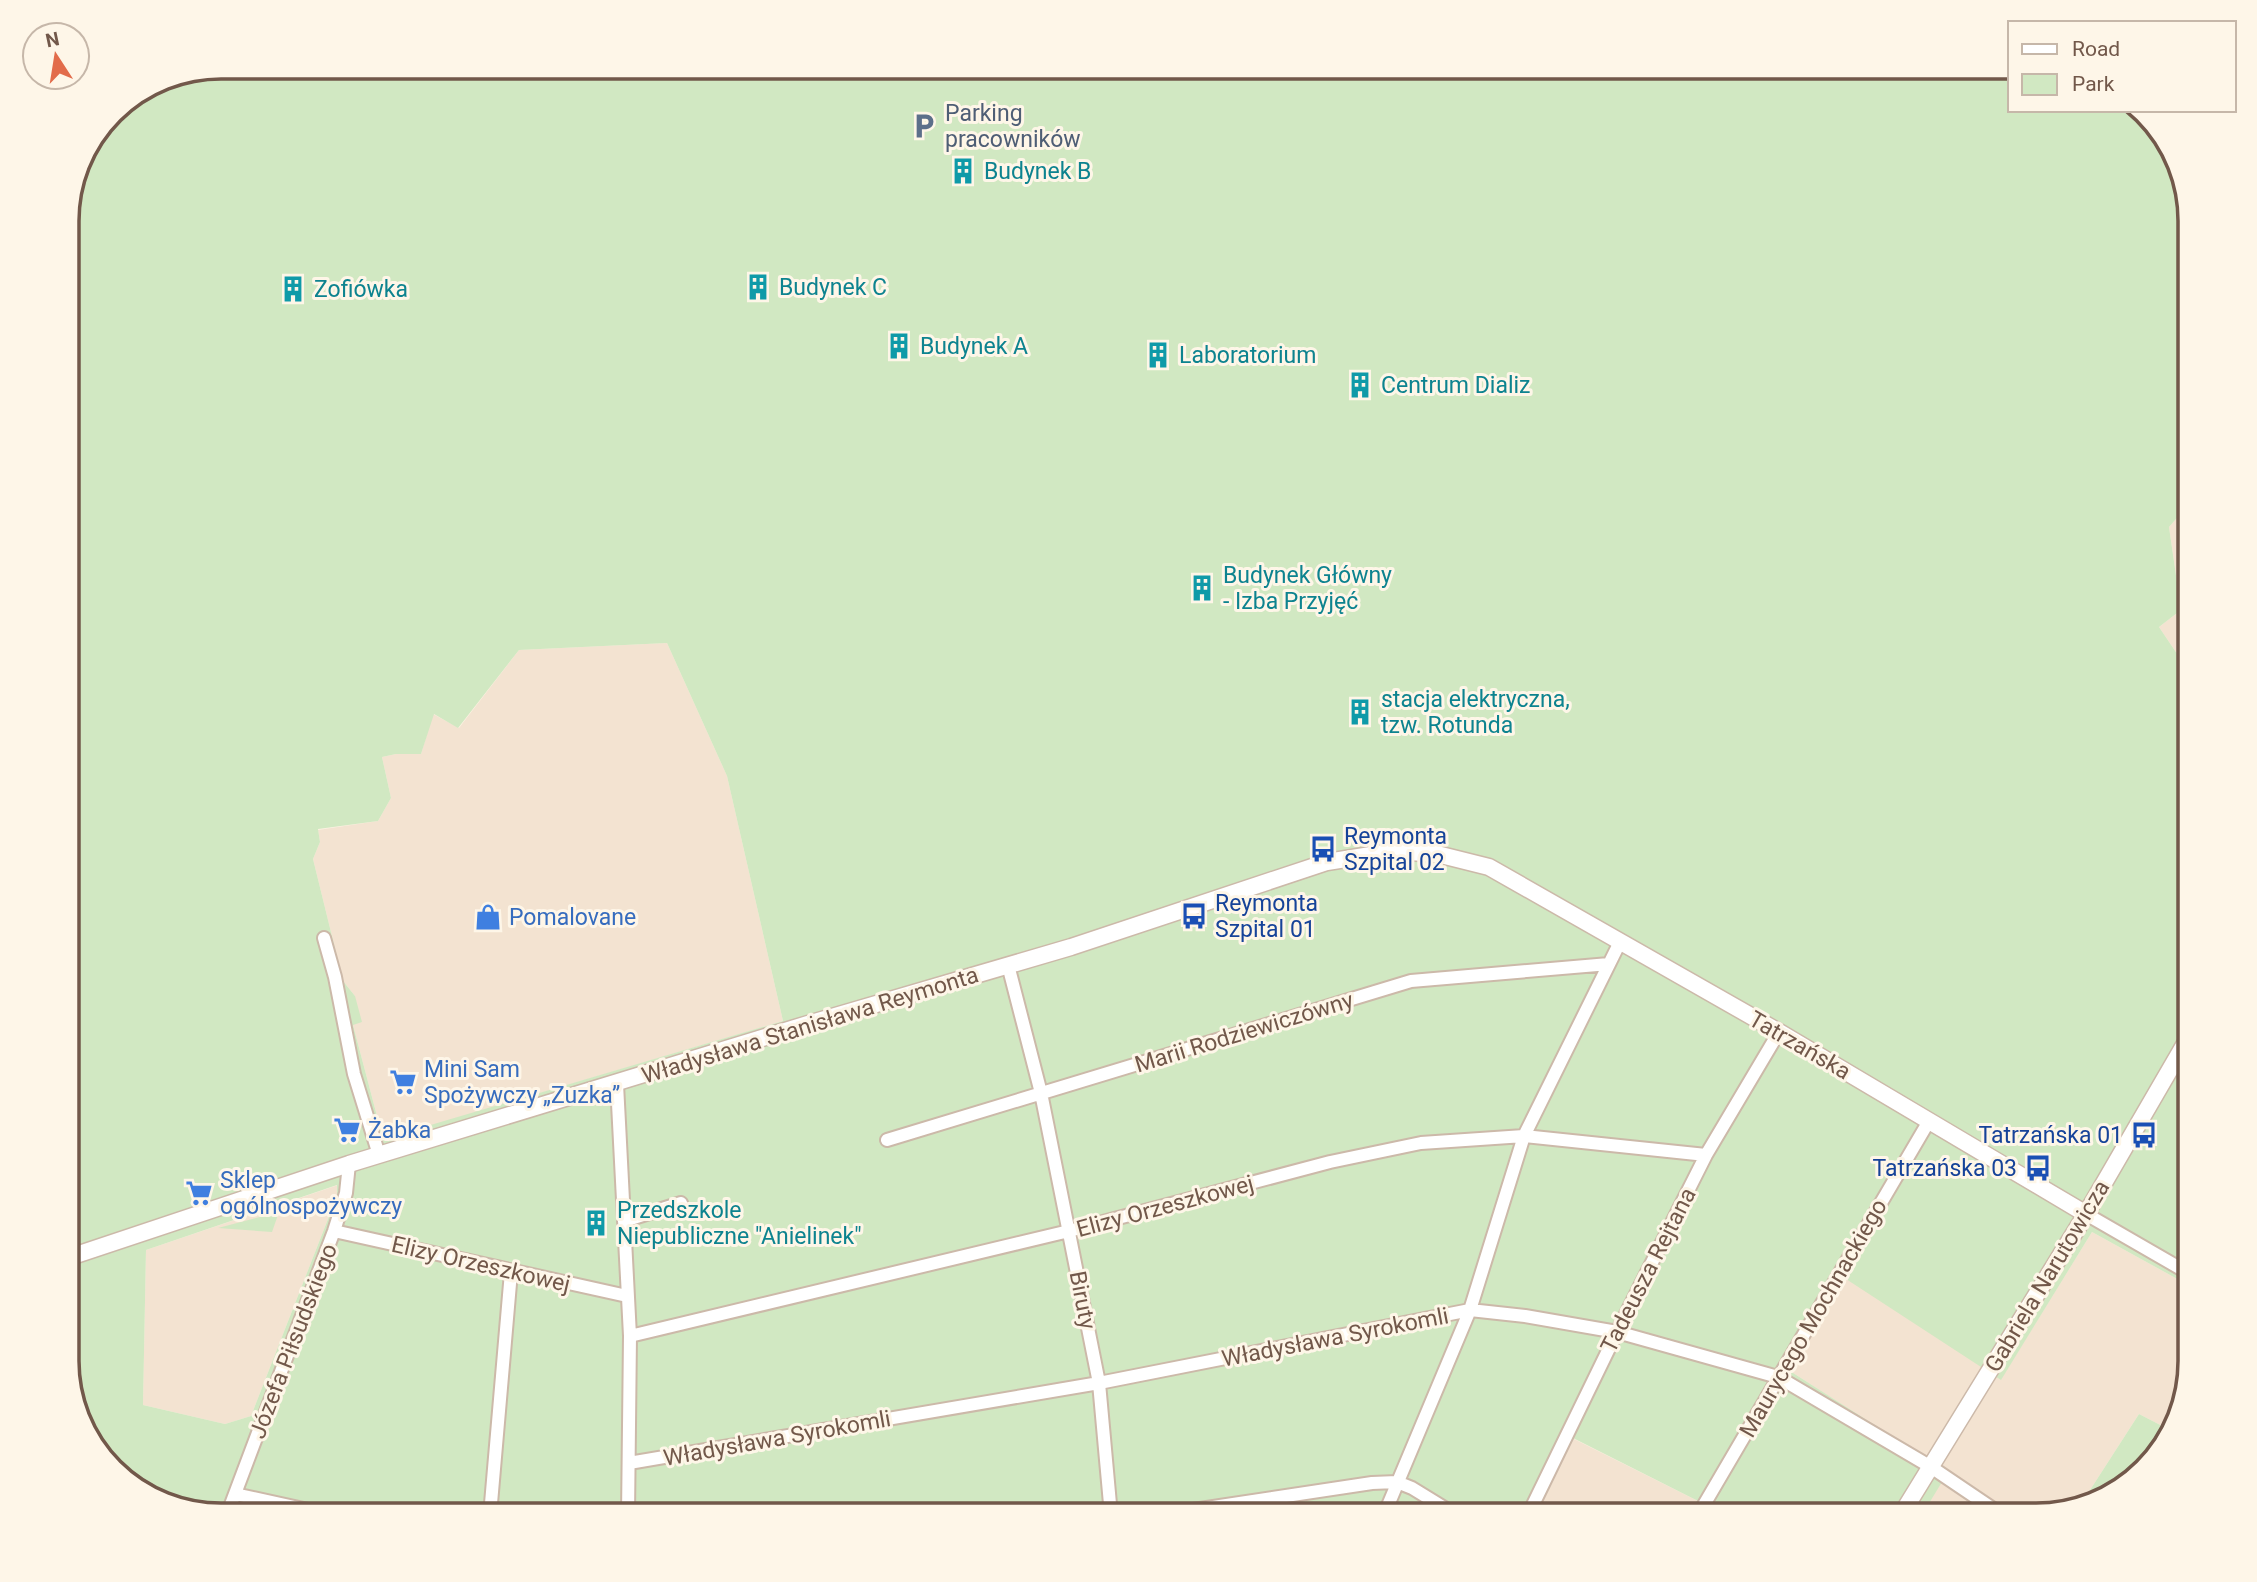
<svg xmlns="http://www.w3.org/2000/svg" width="2257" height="1582" font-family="Roboto,sans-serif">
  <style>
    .residential { fill: #f3e3d1 }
    .green { fill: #d1e8c2; fill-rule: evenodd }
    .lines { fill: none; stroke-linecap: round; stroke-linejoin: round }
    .minor-casing { stroke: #ccb9a9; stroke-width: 16 }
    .tertiary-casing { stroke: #ccb9a9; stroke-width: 19 }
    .minor { stroke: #fff; stroke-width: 12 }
    .tertiary { stroke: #fff; stroke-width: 16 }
    .labels { text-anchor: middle; stroke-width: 6; stroke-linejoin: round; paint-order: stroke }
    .service-label { font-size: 23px; fill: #4e5e75; stroke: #fef6e8; text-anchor: start }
    .culture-label { font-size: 23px; fill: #0d838f; stroke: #fef6e8; text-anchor: start }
    .transit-label { font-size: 23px; fill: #164399; stroke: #fef6e8; text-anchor: start }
    .shop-label { font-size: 23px; fill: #366cbe; stroke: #fef6e8; text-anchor: start }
    .street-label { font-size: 23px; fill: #72584a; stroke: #fef6e8 }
    .rim { fill: none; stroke: #72584a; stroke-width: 3.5 }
  </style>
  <rect width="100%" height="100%" fill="#fbf2e2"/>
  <path class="residential" d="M2190,503v170l-31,-46 22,-17 -12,-83z
    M667,643l60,133 56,245 -393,117 -8,-3 -29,-110 2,-29 -12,-15 -30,-122 7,-17 -2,-12 60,-9 13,-23 -9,-41 14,-3h25l12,-40 26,14 60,-78z
    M338,1185l-1,11 -86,220 -26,8 -82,-19 3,-155z
    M2092,1232l98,54v75l-20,69 -31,-16 -58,90 -45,11h-114l25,-43 -157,-101 57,-93 154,101z
    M1570,1437l128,64 -8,14h-158z"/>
  <path class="green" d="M221,66h1789v44h127l37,42 16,69v282l-21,24 12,83 -22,17 31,46v613l-98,-54 -91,148 -155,-101 -56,92 158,101 -26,43h-232l8,-14 -127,-64 -39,78h-1311l-86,-26 -48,-51 -20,-67v-1160l11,-49 34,-50 50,-34zM667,643l60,133 56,245 -393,116 -2,-3 -6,1 -29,-110 9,-3 -7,-26 -12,-15 -30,-122 7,-17 -2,-13 60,-8 13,-23 -9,-41 14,-3h25l13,-40 24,14 61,-78zM337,1185v11l-86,220 -26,8 -82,-19 3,-155z
    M279,1212l-7,20 -54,-4z
    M2139,1414l31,16 -6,17 -51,48 -32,9z"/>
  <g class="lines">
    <g class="minor-casing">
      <path id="minor" d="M324,938l11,39 19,97 25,81
        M1008,965l33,128 58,290 12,132
        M617,1084l13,252 -2,179
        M887,1140l524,-159 198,-17
        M2086,1214l104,60
        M624,1221l57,-18
        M334,1231l293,65
        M630,1336l439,-105 261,-69 91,-19 103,-7 182,19
        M629,1463l470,-80 371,-73 55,6 92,16 161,45 153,90 71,48
        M235,1494l96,21
        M227,1515l107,-284 12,-38 3,-29
        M490,1515l21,-243
        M1160,1515l212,-32 25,-1 15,6 44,27
        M1384,1515l86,-205 54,-174 96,-194
        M1528,1515l89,-183 89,-177 73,-123
        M1698,1515l231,-394"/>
    </g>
    <g class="tertiary-casing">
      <path id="tertiary" d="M67,1258l282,-94 459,-140 263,-77 256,-85 69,-11 41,3 52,13 290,165 307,182
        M1901,1515l185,-301 104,-179"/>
    </g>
    <use href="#minor" class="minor"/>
    <use href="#tertiary" class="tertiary"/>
  </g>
  <defs>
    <g id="parking-bare" transform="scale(2.1)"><path d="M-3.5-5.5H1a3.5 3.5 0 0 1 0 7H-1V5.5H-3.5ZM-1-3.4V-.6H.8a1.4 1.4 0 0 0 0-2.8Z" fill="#5c6f8a" stroke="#fef6e8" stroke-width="2.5" paint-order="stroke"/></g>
    <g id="building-bare" transform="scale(2.1)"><path d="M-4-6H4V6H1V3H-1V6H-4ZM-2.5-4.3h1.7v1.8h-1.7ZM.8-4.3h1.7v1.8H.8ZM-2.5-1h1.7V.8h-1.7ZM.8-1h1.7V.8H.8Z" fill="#0f9aa8" stroke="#fef6e8" stroke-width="2.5" paint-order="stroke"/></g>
    <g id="bus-bare" transform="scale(2.1)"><path d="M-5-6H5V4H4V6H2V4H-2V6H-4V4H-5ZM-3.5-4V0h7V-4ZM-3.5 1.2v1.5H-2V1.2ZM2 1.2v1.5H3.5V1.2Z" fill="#1a4fb4" stroke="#fef6e8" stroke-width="2.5" paint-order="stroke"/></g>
    <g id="shop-bare" transform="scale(2.1)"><path d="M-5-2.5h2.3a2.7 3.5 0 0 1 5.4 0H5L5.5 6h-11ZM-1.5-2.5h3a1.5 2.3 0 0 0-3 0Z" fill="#3f7fe0" stroke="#fef6e8" stroke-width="2.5" paint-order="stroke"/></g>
    <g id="supermarket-bare" transform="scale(2.1)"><path d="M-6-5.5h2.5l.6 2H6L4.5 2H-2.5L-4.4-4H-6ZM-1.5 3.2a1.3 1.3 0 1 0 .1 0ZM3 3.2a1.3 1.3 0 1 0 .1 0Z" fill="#3f7fe0" stroke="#fef6e8" stroke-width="2.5" paint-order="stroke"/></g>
  </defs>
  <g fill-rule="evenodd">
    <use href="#parking-bare" x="924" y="126"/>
    <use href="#building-bare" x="963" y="171"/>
    <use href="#building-bare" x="758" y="287"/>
    <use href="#building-bare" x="293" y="289"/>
    <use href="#building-bare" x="899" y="346"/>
    <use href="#building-bare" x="1158" y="355"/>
    <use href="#building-bare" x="1360" y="385"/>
    <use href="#building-bare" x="1202" y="588"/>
    <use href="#building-bare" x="1360" y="712"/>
    <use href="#bus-bare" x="1323" y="849"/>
    <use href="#bus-bare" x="1194" y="916"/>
    <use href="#shop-bare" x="488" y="917"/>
    <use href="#supermarket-bare" x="403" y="1082"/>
    <use href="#supermarket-bare" x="347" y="1130"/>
    <use href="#bus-bare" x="2144" y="1135"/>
    <use href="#bus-bare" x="2038" y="1168"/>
    <use href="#supermarket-bare" x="199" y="1193"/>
    <use href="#building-bare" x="596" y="1223"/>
  </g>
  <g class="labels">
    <g class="service-label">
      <text x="945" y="121">Parking<tspan x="945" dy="26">pracowników</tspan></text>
    </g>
    <g class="culture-label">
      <text x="984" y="179">Budynek B</text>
      <text x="779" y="295">Budynek C</text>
      <text x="314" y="297">Zofiówka</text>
      <text x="920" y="354">Budynek A</text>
      <text x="1179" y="363">Laboratorium</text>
      <text x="1381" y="393">Centrum Dializ</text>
      <text x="1223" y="583">Budynek Główny<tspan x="1223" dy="26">- Izba Przyjęć</tspan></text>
      <text x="1381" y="707">stacja elektryczna,<tspan x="1381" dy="26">tzw. Rotunda</tspan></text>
      <text x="617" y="1218">Przedszkole<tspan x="617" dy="26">Niepubliczne "Anielinek"</tspan></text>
    </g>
    <g class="transit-label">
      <text x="1344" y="844">Reymonta<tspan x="1344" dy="26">Szpital 02</tspan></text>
      <text x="1215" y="911">Reymonta<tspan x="1215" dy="26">Szpital 01</tspan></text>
      <text x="2123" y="1143" text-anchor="end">Tatrzańska 01</text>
      <text x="2017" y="1176" text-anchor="end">Tatrzańska 03</text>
    </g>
    <g class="shop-label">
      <text x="509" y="925">Pomalovane</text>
      <text x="424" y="1077">Mini Sam<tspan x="424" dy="26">Spożywczy „Zuzka”</tspan></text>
      <text x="368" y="1138">Żabka</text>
      <text x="220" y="1188">Sklep<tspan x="220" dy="26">ogólnospożywczy</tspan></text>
    </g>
    <g class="street-label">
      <text transform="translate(810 1025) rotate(-17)" y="8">Władysława Stanisława Reymonta</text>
      <text transform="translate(1244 1032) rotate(-17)" y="8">Marii Rodziewiczówny</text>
      <text transform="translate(1800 1045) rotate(30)" y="8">Tatrzańska</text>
      <text transform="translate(1165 1206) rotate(-15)" y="8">Elizy Orzeszkowej</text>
      <text transform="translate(481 1264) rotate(13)" y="8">Elizy Orzeszkowej</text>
      <text transform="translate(1648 1270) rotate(-63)" y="8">Tadeusza Rejtana</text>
      <text transform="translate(2047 1276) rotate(-59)" y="8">Gabriela Narutowicza</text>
      <text transform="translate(1083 1300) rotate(79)" y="8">Biruty</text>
      <text transform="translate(1813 1318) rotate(-60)" y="8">Maurycego Mochnackiego</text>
      <text transform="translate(1335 1337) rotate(-11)" y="8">Władysława Syrokomli</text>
      <text transform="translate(293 1341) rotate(-69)" y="8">Józefa Piłsudskiego</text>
      <text transform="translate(777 1438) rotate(-10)" y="8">Władysława Syrokomli</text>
    </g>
  </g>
  <path d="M0 0H2257V1582H0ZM221 79H2036A142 142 0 0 1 2178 221V1361A142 142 0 0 1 2036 1503H221A142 142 0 0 1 79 1361V221A142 142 0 0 1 221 79Z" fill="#fef6e8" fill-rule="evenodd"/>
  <path class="rim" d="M221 79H2036A142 142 0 0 1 2178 221V1361A142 142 0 0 1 2036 1503H221A142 142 0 0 1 79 1361V221A142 142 0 0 1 221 79Z"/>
  <rect x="2008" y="21" width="228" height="91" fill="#fef6e8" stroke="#c6b7a9" stroke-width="2"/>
  <rect x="2022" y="44" width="35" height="10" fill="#ffffff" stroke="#c6b7a9" stroke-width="2"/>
  <text x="2072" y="56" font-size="21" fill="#72584a">Road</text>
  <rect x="2022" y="74" width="35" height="21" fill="#d1e8c2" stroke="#c6b7a9" stroke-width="2"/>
  <text x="2072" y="91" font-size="21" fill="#72584a">Park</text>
  <g transform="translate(56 56) rotate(348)"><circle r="33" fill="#fef6e8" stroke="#c6b7a9" stroke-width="2"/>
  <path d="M0-5L12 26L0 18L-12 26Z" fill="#e26c4b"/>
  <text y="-10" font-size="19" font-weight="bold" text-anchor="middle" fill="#72584a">N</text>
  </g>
</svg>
